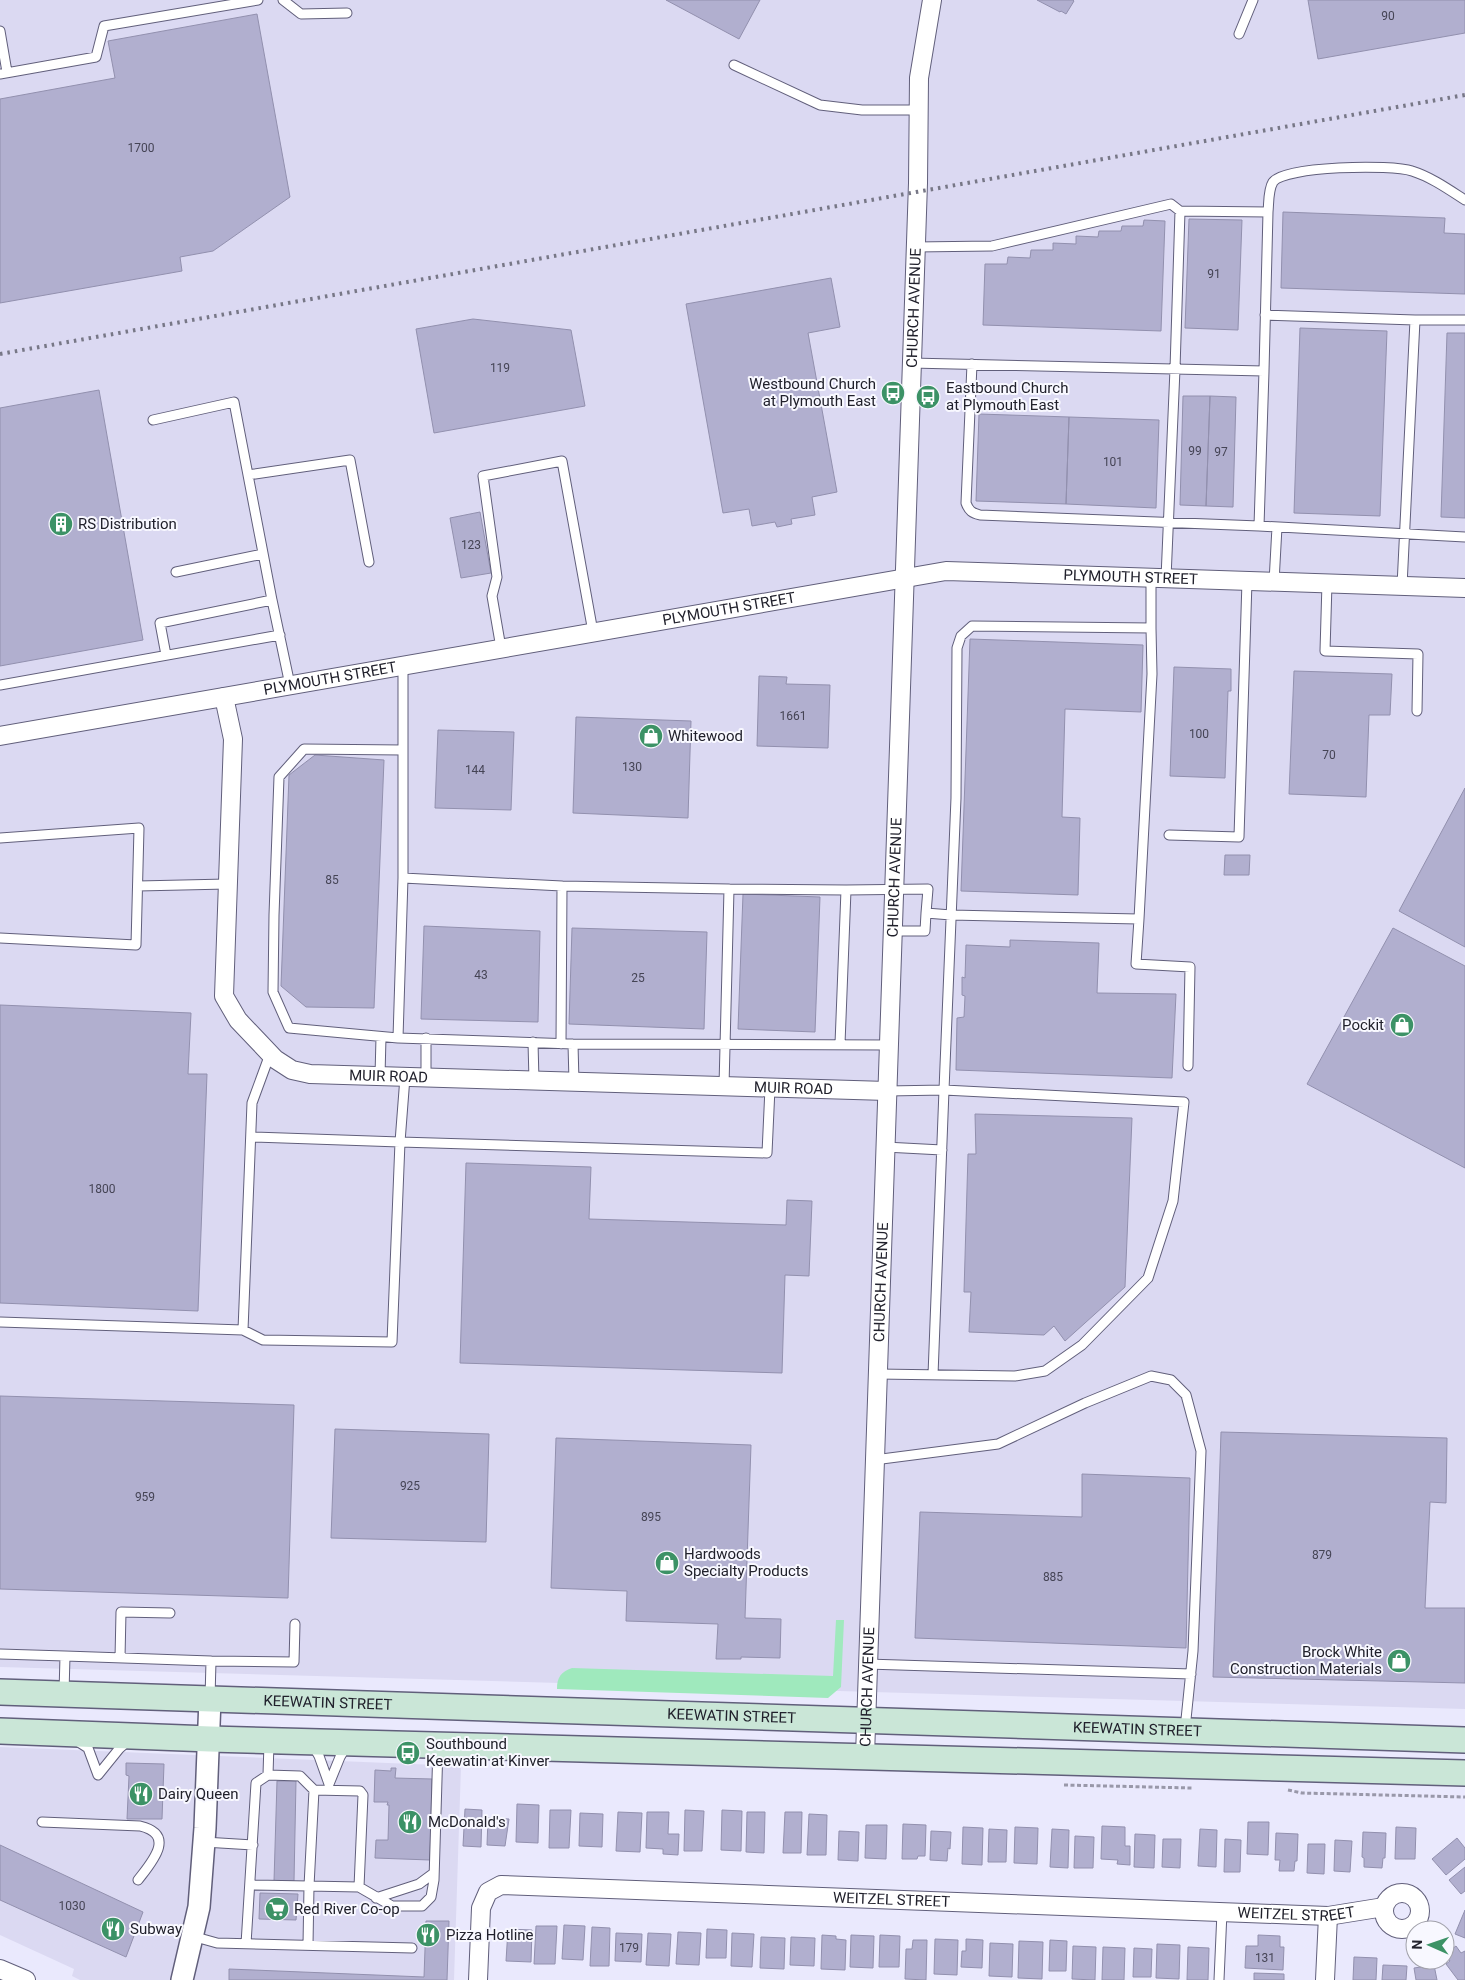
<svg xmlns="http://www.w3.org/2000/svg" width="1465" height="1980" font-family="Roboto,sans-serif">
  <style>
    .built { fill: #dbd9f2 }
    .green { fill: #9fe9bd }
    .building { fill: #b1afcf; stroke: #9290ae }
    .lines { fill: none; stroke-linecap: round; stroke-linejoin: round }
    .service-casing { stroke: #615f7b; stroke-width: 11 }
    .minor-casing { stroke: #615f7b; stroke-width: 20 }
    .tertiary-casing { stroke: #615f7b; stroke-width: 24 }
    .secondary-casing { stroke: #615f7b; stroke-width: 28 }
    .path { stroke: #9998a9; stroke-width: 3; stroke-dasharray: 4 2.5; stroke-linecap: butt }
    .service { stroke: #fff; stroke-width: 9 }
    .minor { stroke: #fff; stroke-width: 18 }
    .tertiary { stroke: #fff; stroke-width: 21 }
    .secondary { stroke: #cae6d7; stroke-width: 25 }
    .rail { stroke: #777786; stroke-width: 4; stroke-dasharray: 2.5 5; stroke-linecap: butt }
    .labels { text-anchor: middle; stroke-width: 4; stroke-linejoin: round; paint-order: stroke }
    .number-label { font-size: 12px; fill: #454455 }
    .street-label { font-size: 15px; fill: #21212c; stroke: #f8f8ff }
    .poi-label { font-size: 15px; fill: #21212c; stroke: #f8f8ff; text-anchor: start }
  </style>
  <rect width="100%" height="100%" fill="#eae9fd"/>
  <path class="built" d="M0,0h1465v1709l-1465,-42z
    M0,1747l461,19 -7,214h-374l-8,-4 2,-7 -74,-34z"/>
  <path class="green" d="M836,1620h8l-3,67 -13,11 -271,-9c0,-12 4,-17 15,-21l261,8z"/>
  <path class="building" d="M666,0h94l-21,39z
    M1037,0h36l1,1 -8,13 -5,-3 -1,1z
    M1308,0h157v33l-147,26z
    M257,14l33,183 -77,54 -33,6 2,14 -182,32v-204l115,-21 -7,-37z
    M1283,212l162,6 -1,15 21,1v60l-184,-6z
    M1189,219l53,1 -4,110 -53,-2z
    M1144,220l21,1 -4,110 -178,-6 2,-61h22l1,-7 22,1 1,-8h22v-7l23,1v-8l22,1 1,-6h22l1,-5h21z
    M831,278l9,49 -32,6 29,159 -25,5 3,18 -24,4 1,5 -15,3 -2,-5 -23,4 -3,-17 -26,4 -37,-209z
    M473,319l98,11 14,76 -151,27 -18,-104z
    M1300,328l87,3 -7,185 -86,-3z
    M1447,333h18v185l-24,-1z
    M99,390l44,250 -143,26v-258z
    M1183,396h27l-4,110 -26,-1z
    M1210,396l26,1 -3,110 -27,-1z
    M979,414l90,3 -3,87 -90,-3z
    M1069,417l90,3 -3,88 -90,-4z
    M480,512l11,61 -30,5 -11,-60z
    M970,639l173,6 -2,67 -76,-3 -3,108 18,1 -2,77 -117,-4z
    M1174,667l57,2v22h-3l-3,87 -55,-2z
    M1294,671l98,3 -2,41h-21l-3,82 -77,-3z
    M759,676l28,1 -1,7 44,1 -2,63 -71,-2z
    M576,717l115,4 -3,97 -115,-5z
    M438,730l76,2 -3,78 -76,-2z
    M315,755l69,5 -10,248 -68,-1 -25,-21 8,-211z
    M1465,788v159l-66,-36z
    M1225,855h25l-1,20h-25z
    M743,894l77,3 -5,135 -77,-3z
    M424,926l116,5 -2,91 -117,-3z
    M572,928l135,4 -3,97 -135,-5z
    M1393,928l72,38v202l-158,-84z
    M1010,940l89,3 -2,50 79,1 -4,84 -216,-8 1,-52 7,-1 1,-21 -3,-1v-18l3,1 1,-33 44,2z
    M0,1005l191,8 -3,61h19l-9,237 -198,-8z
    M975,1114l157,4 -7,169 -60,54 -11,-15 -10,9 -75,-3 2,-40h-7l4,-138h8z
    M466,1163l125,4 -2,52 197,6 1,-25 25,1 -3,75 -24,-1 -3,98 -322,-10z
    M0,1396l294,9 -6,193 -288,-9z
    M335,1429l154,5 -3,108 -155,-4z
    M1221,1432l226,6 -1,65 -16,-1 -5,106h40v75l-252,-6z
    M556,1438l195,7 -6,173 36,1 -1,39 -39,-1v2h-25l2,-35 -92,-3 1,-30 -76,-3z
    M1082,1474l108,4 -4,170 -271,-10 5,-126 162,5z
    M126,1763l38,1 -2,55h-35l2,-43 -3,-1z
    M391,1768h5l-1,10 37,1 -2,81 -55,-2 1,-18h12l1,-35h-2l1,-3h-14l1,-32 16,1z
    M277,1781h19l-2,100h-20z
    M517,1804l22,1 -1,38 -22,-1z
    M465,1809l17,1 -1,37 -18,-1z
    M550,1810h21l-2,38h-20z
    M685,1810l19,1 -2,40h-18z
    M722,1810l20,1 -1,40 -20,-1z
    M618,1812l24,1 -2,39 -24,-1z
    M647,1812h22l-1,22h11l-1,21 -15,-1v-5l-17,-1z
    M747,1812h18l-1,41 -18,-1z
    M785,1812h17l-1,41h-18z
    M580,1813l23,1 -1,33 -23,-1z
    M809,1814l18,1 -1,40h-19z
    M488,1818l21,1 -4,27 -18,-1z
    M1248,1822h21l-1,33 -21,-1z
    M903,1824l23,1 -1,31h-7l-1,3h-15z
    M866,1825h21l-1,34 -21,-1z
    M1102,1826l23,1v19h5v19l-13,-1 1,-4 -17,-1z
    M963,1827l20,1 -1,37 -20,-1z
    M1015,1827l23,1 -1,36 -23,-1z
    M1396,1827l20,1 -1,31h-20z
    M989,1829l18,1 -1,32h-18z
    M1052,1829l17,1 -1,38 -18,-1z
    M1200,1829l17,1 -1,37 -18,-1z
    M839,1831l20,1 -1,29 -20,-1z
    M931,1831l20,1 -1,17 -2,-1 -1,13 -17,-1z
    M1363,1832l23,1 -1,25h-2l-1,10 -18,-1v-9l-2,-1z
    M1276,1833l22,1 -1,27h-2l-1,10h-15l1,-11h-5z
    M1135,1834l20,1 -1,33 -20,-1z
    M1075,1836l19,1 -1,31h-19z
    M1457,1838l8,10v11l-19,16 -14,-16z
    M1163,1839h18l-1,29 -18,-1z
    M1225,1839l16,1 -1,32h-16z
    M1335,1840l17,1 -2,31 -16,-1z
    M1308,1844h17l-1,30 -17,-1z
    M0,1845l143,67 -17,45 -126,-57z
    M1465,1867v24l-4,3 -12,-14z
    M260,1893l38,1 -2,26 -37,-1z
    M1465,1910v28l-10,-4z
    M426,1921h23l-2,59h-218v-11l195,8z
    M564,1925l21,1 -2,34 -21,-1z
    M536,1926h21l-2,38h-21z
    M592,1927l18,1 -1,38h-19z
    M508,1929l24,1 -1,32 -25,-1z
    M707,1929l20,1 -1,28h-20z
    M678,1932l23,1 -2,32 -23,-1z
    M616,1933l26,1 -1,28 -26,-1z
    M648,1933l23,1 -2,32 -23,-1z
    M732,1933l22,1 -2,33 -21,-1z
    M822,1935l14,1v3l10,1 -1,30 -24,-1z
    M851,1935l23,1 -1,32 -23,-1z
    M880,1935l20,1 -1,31h-20z
    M1258,1935l22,1v11h4l-1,23 -38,-2 1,-22h12z
    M761,1937l24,1 -1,31 -24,-1z
    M791,1937l24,1 -1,28 -24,-1z
    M935,1939l23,1 -1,35 -23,-1z
    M966,1939l17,1 -1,28 -21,-1 1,-16h4z
    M913,1940h14l-1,40 -21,-1 1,-30h6z
    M1050,1940l17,1 -1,30h-17z
    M1019,1941l24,1 -1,37 -24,-1z
    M990,1943l23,1 -1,33 -23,-1z
    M1157,1944l23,1 -1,34 -23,-1z
    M1073,1946l23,1 -1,33 -23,-1z
    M1456,1946l5,7 4,-2v29h-7l-12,-16 4,-3 -5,-7z
    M1103,1947l22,1 -1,32h-22z
    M1188,1947l21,1 -1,32h-21z
    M1134,1948l18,1 -1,28h-18z
    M1354,1957l23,1 -1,22h-23z
    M1383,1965l24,1 -1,14h-24z
    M1434,1965l3,15h-21l-2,-12z
    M1254,1973l30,1v6h-30z"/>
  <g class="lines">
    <g class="service-casing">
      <path id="service" d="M283,0l18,14 46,-1
        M0,31l7,41
        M1239,34l14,-34
        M734,65l86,40 42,5h57
        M0,74l96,-17 8,-31 154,-26
        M1180,211l88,1
        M915,247l77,-1 179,-42 9,7 -5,158 -9,209
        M1265,315l150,5
        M911,363l353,8 -5,155 206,11
        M972,364l-6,139c3,8 6,10 14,12l279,11
        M1264,371l4,-159c1,-9 0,-22 5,-30 11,-16 119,-18 139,-11 19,6 36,18 53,29
        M153,420l81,-18 38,198
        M248,475l102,-15 19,102
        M176,572l87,-18
        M1274,582l3,-55
        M1327,583l-2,68 93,3 -1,57
        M1402,586l13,-266h50
        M501,648l-9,-52 5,-19 -14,-101 79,-15 31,171
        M166,655l-6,-32 112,-23 18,85
        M0,685l280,-50
        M402,750l-98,-1 -25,28 -5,138 -1,77 16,36 109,10 175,6 316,1
        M1169,835l70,2 8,-256
        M0,838l139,-10 -3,117 -136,-7
        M403,878l159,8
        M138,886l89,-2
        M1139,919l-3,45 54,3 -2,99
        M893,931h32l1,-18 25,2 188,4 13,-245 -1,-46
        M398,1038l5,-160v-212
        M426,1038v40
        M533,1042l1,39
        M561,1044l1,-158 167,3
        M573,1044l1,38
        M840,1044l6,-154 82,-1 -2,24
        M380,1076l1,-39
        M405,1077l-5,65 367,11 3,-65
        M724,1086l5,-197 117,1
        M887,1091l57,-1 12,-292 1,-150 4,-12 11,-10 179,2v-50
        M251,1137l149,5 -8,200 -129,-2 -20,-10 9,-227 18,-49
        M885,1147l57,3
        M0,1322l243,8
        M877,1374l138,2 30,-5 37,-26 66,-67 25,-77 11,-99 -240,-12 -11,285
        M874,1460l124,-16 87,-41 66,-27 20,4 15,15 15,56 -8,200 -8,78
        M0,1654l65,2
        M120,1658l1,-46 49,1
        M211,1661l83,1 1,-38
        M867,1664l324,10
        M64,1693l1,-37 146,5 -1,37
        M77,1741l11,7 10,27 21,-26 10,-9
        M312,1744l7,12 10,28 11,-27 7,-12
        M268,1775l1,-32
        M42,1822l98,4c37,9 11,37 -2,54
        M204,1842l49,3
        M250,1885l59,1 -1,59
        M359,1887l33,19h30l9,-9 3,-17 4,-134
        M376,1898l43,-14 15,-11
        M192,1936l25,7 195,5
        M246,1944l10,-161 12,-8 32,1 14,14 46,1 3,4 -4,92 -50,-1 5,-96
        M1219,1980l3,-68"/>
    </g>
    <g class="minor-casing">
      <g id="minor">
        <path id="s1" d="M224,697l9,42 -9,257 14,24 37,39 17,11 18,4 577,17"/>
        <path id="s2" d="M0,736l946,-165 519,17"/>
        <path id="s3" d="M865,1756l53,-1573 1,-105 13,-78"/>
        <circle cx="1402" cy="1911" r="18"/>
        <path d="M0,1969l26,11"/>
        <path id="s4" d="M478,1980l3,-72 7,-16 13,-7 827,31 56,-9"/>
        <path d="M1325,1980l3,-64"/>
      </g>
    </g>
    <g class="tertiary-casing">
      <path id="tertiary" d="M182,1980l17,-73 6,-79 5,-129"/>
    </g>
    <g class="secondary-casing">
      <g id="secondary">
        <path id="s5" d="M0,1692l1465,48"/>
        <path d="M0,1731l210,8 1255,34"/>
      </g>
    </g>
    <path class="path" d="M1064,1785l128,3
      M1288,1790l14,3 163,4"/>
    <use href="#service" class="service"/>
    <use href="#minor" class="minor"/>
    <use href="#tertiary" class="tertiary"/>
    <use href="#secondary" class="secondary"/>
    <path class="rail" d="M0,354l1465,-259"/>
  </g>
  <defs>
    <g id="bus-disc" transform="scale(1.25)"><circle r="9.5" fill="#3c9266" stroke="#f8f8ff"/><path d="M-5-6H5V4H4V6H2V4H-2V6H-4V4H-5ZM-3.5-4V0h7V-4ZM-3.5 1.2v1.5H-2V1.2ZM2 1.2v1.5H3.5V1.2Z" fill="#fff"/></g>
    <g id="building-disc" transform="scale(1.25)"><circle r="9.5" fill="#3c9266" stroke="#f8f8ff"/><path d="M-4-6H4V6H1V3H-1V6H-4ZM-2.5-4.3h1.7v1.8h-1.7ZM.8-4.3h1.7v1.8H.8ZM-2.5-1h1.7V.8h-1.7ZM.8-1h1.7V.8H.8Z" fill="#fff"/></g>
    <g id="shop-disc" transform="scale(1.25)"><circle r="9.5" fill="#3c9266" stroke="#f8f8ff"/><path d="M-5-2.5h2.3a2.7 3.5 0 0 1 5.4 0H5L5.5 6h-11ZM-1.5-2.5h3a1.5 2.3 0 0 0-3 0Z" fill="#fff"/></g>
    <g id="restaurant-disc" transform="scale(1.25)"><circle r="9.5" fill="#3c9266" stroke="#f8f8ff"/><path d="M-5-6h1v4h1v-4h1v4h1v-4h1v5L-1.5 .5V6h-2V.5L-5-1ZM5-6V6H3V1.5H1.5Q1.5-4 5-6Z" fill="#fff"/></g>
    <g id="supermarket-disc" transform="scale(1.25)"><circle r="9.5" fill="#3c9266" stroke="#f8f8ff"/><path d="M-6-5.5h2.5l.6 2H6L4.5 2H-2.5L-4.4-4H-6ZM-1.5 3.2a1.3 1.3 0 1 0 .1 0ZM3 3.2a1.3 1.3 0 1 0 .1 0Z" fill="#fff"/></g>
  </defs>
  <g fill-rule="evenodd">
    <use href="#bus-disc" x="893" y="393"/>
    <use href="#bus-disc" x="928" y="397"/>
    <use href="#building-disc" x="61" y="524"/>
    <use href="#shop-disc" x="651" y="736"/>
    <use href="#shop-disc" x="1402" y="1025"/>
    <use href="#shop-disc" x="667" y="1563"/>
    <use href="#shop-disc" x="1399" y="1661"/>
    <use href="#bus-disc" x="408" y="1753"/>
    <use href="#restaurant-disc" x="141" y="1794"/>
    <use href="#restaurant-disc" x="410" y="1822"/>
    <use href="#supermarket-disc" x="277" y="1909"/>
    <use href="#restaurant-disc" x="113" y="1929"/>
    <use href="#restaurant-disc" x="428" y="1935"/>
  </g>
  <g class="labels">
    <g class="number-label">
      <text x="1388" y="20">90</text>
      <text x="141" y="152">1700</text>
      <text x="1214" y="278">91</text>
      <text x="500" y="372">119</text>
      <text x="1195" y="455">99</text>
      <text x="1221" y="456">97</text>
      <text x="1113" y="466">101</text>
      <text x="471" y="549">123</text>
      <text x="793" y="720">1661</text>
      <text x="1199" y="738">100</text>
      <text x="1329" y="759">70</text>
      <text x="632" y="771">130</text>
      <text x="475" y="774">144</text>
      <text x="332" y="884">85</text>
      <text x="481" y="979">43</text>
      <text x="638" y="982">25</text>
      <text x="102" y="1193">1800</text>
      <text x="410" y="1490">925</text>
      <text x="145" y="1501">959</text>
      <text x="651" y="1521">895</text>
      <text x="1322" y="1559">879</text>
      <text x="1053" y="1581">885</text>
      <text x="72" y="1910">1030</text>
      <text x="629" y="1952">179</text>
      <text x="1265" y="1962">131</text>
    </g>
    <g class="street-label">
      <text dy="5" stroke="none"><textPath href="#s3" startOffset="1449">CHURCH AVENUE</textPath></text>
      <text dy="5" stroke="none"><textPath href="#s2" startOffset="1145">PLYMOUTH STREET</textPath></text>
      <text dy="5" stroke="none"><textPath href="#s2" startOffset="740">PLYMOUTH STREET</textPath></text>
      <text dy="5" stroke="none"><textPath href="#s2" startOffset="335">PLYMOUTH STREET</textPath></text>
      <text dy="5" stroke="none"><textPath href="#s3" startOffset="879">CHURCH AVENUE</textPath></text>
      <text dy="5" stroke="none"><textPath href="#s1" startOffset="499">MUIR ROAD</textPath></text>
      <text dy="5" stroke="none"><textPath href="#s1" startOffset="904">MUIR ROAD</textPath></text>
      <text dy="5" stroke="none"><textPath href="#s3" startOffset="474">CHURCH AVENUE</textPath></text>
      <text dy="5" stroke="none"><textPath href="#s3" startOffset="69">CHURCH AVENUE</textPath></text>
      <text dy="5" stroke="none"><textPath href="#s5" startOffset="328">KEEWATIN STREET</textPath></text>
      <text dy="5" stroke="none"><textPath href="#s5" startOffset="732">KEEWATIN STREET</textPath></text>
      <text dy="5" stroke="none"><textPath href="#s5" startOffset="1138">KEEWATIN STREET</textPath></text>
      <text dy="5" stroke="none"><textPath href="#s4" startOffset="495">WEITZEL STREET</textPath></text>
      <text dy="5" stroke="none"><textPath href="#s4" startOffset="900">WEITZEL STREET</textPath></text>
    </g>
    <g class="poi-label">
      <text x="876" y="389" text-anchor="end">Westbound Church<tspan x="876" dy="17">at Plymouth East</tspan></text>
      <text x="946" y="393">Eastbound Church<tspan x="946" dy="17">at Plymouth East</tspan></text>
      <text x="78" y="529">RS Distribution</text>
      <text x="668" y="741">Whitewood</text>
      <text x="1384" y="1030" text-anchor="end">Pockit</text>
      <text x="684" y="1559">Hardwoods<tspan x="684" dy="17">Specialty Products</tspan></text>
      <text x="1382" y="1657" text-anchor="end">Brock White<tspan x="1382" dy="17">Construction Materials</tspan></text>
      <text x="426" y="1749">Southbound<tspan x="426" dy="17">Keewatin at Kinver</tspan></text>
      <text x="158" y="1799">Dairy Queen</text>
      <text x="428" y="1827">McDonald's</text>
      <text x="294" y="1914">Red River Co-op</text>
      <text x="130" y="1934">Subway</text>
      <text x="446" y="1940">Pizza Hotline</text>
    </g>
  </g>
  <g transform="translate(1430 1945) rotate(272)"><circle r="24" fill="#f8f8ff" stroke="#a2a2ab"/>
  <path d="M0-4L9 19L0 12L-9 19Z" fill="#3c9266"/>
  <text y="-8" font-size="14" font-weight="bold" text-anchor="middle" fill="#21212c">N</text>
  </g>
</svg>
